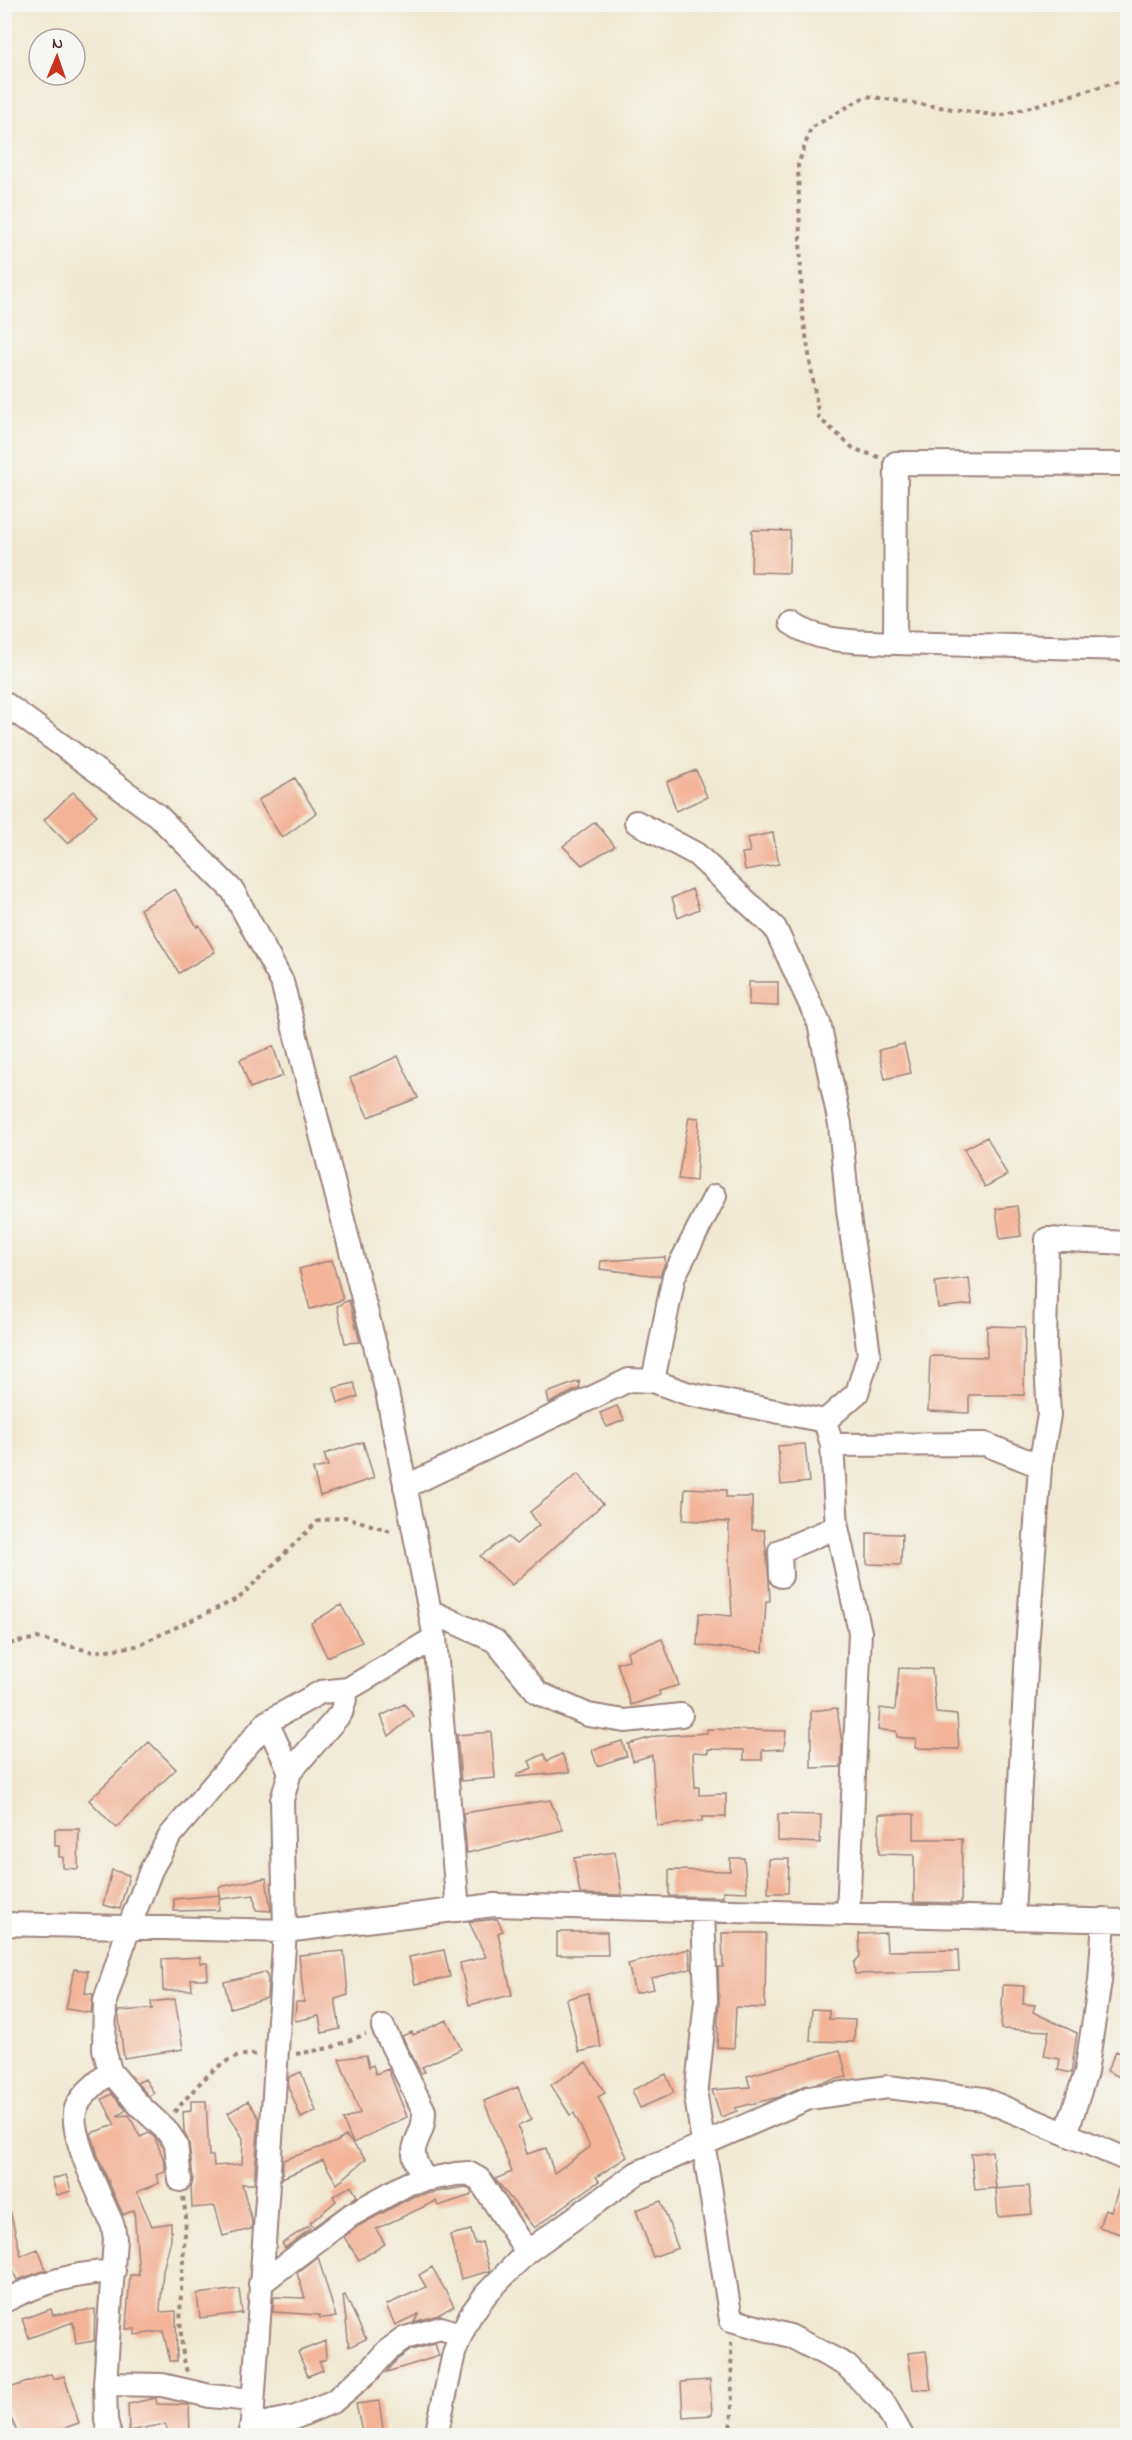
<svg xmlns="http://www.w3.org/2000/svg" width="1132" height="2440" font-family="'Indie Flower',sans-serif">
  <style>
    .building { fill: #f3b396 }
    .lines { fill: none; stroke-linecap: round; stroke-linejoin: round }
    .minor-casing { stroke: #9d847e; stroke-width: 26 }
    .path { stroke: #9d847e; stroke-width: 4; stroke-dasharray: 4.5 4.5; stroke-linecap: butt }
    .minor { stroke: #fff; stroke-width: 22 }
  </style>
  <rect width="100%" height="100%" fill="#f6f6f2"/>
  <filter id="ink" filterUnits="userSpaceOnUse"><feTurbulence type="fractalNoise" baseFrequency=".0167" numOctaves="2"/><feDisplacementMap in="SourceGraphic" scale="12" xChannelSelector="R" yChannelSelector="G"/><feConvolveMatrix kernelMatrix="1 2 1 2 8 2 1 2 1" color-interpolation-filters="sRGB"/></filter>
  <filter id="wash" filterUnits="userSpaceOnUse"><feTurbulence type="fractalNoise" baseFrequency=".008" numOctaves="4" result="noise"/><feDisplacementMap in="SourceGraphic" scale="24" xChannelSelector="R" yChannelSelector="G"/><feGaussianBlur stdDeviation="1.35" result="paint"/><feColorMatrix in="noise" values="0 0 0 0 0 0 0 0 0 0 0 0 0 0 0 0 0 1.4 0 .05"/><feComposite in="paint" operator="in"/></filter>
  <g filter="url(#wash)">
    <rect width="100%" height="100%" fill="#f0e8d2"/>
    <g id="blocks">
      <path class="building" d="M752,530l38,1 -1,42 -38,-1z
        M696,770l11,27 -31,14 -9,-29z
        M295,778l21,35 -34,25 -24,-38z
        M73,792l24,23 -29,29 -24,-24z
        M595,822l20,24 -33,19 -19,-19z
        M773,833l6,31 -34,6 -3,-17 8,-1 -3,-14z
        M175,889l22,38 2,-2 16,27 -36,21 -39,-64z
        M692,889l7,20 -21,9 -6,-20z
        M749,982h29v24l-29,-1z
        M904,1044l7,29 -26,6 -6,-29z
        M273,1046l10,30 -33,12 -10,-28z
        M398,1056l20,42 -50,19 -18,-39z
        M689,1117l10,1 -3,63 -18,-2z
        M987,1137l20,38 -22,12 -21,-38z
        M1017,1206l4,30 -21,3 -4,-30z
        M665,1257v6l-5,13 -60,-7 1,-8z
        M332,1260l11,40 -33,9 -11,-40z
        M969,1278l3,26 -34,4 -3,-26z
        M349,1300l11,42 -15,1 -8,-37z
        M987,1326l38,1 -1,68h-55v18l-41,-2 2,-55 57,1z
        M579,1381l1,7 -31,15 -2,-10z
        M354,1383l4,14 -20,6 -4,-15z
        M617,1406l7,14 -17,7 -7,-14z
        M363,1442l11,36 -54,18 -7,-27 15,-3 -4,-12z
        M805,1444l4,38 -28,3 -3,-39z
        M578,1474l25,30 -91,81 -32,-29 28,-19 8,7 23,-19 -9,-13z
        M685,1488l41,2v7h26v33h12l5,51 1,20h-4l-3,51 -66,-7 2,-32 33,3 -3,-53v-41l-46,-2z
        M867,1533l35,1 -1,31 -34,-1z
        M341,1605l21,37 -35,15 -16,-34z
        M662,1639l17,46 -20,6 1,4 -29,10 -14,-42 12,-3 -2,-9z
        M899,1668l33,1 4,44 21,2 2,34 -44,-1 1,-9 -19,-2 -1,-6 -18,-1 2,-22 15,2z
        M404,1704l10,12 -25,20 -8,-20z
        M837,1708l5,35 -1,24 -30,1v-57z
        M707,1729l79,2 -2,18 -22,1v10h-18v-10l-36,-1v4l-15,-1 2,35h4v8l27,-1v23h-24v4l-45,5 -5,-71 -19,6 -5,-17 28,-8 51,-3z
        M491,1732l4,46 -34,3 -4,-46z
        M622,1741l5,15 -30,10 -5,-16z
        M149,1742l27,27 -60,59 -27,-28z
        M544,1754l3,7 15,-7 8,18 -53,5v-3l15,-6 -3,-7z
        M550,1800l13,30 -96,23 -4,-40z
        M778,1814l43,1 -1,28 -42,-2z
        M879,1814h35v25h48l-1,64 -47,-1v-47l-35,-1z
        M55,1829h24l-1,40 -15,-1v-11h-4v-11h-4z
        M615,1852l7,43 -42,-1 -6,-36z
        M730,1858h14l3,34 -24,-1v6l-54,-1v-26l61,1z
        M769,1859h20l-1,34h-20z
        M112,1870l17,5 -9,34 -17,-4z
        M266,1878l5,33 -15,-1 -2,-15 -33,4 -2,-12z
        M219,1895v15l-45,1v-12z
        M497,1919l6,12 -5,2 14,62 -43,10 -9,-42 26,-6 -17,-35z
        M557,1932h50l1,23h-51z
        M722,1933h44l-1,75 -29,-1 -2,41 -17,-1 2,-47 -1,-33h5z
        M886,1933l1,18 71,-1 1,21 -104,3 -1,-11 6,-7 -1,-22z
        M689,1949l2,20 -40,9 3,11 -19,4 -7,-29z
        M444,1950l6,27 -35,7 -6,-27z
        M344,1951l4,44 -13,4 5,30 -18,4 -3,-17 -24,5 1,-19h8l-5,-47z
        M200,1957v6h7l1,16h-17l1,11 -29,1 -1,-32z
        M74,1969l14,2 -3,22 8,1 -2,19 -25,-4z
        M266,1972l2,8 -1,18 -37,10 -6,-26z
        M1003,1985l21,1 -1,18 12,1 -2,7 44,21 -6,40 -13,-3 2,-11 -16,-3 5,-25 -48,-2z
        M588,1993l13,54 -22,5 -13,-53z
        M175,1999l8,50 -59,9 -6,-47 34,-2 -1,-7z
        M812,2009l17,1v9l26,1 -1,22 -44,-1z
        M447,2020l14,29 -39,18 3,5 -4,1 -19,-37 10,-4 1,3z
        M840,2050l7,27 -43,9 -25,11 -44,11 2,3 -16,6 -9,-27 38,-3 -3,-11z
        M1116,2051l12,6v24l-21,-10z
        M366,2055l3,12 4,-2 3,9 12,-5 19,48 -54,26 -10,-23 17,-7 -21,-54z
        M586,2062l19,31 -7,4 29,60 -31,20 3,4 -65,47 -39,-49 17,-7 -28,-71 34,-14 13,33 -13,6 9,28 19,-6 8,25 36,-26 -16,-34 -4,2 -19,-30z
        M301,2072l15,39 -15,7 -13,-32 1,-9z
        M666,2074l8,19 -34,15 -8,-18z
        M145,2079l9,14 -5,3 -12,-13z
        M112,2094l14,16 -9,6 12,-1 11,22 9,-4 6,5 10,25v9l-9,3 3,8 -22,9 15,34 19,-3v17l-8,30 -3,42 16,-1 1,50h-7l-7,-30 -28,4v-6h-9l4,-54h9l-5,-65 -11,5 -23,-53 -9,-29 24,-8 -13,-26z
        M191,2101h15l3,55h4l1,10 28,-2 1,-26 -15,-25 20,-12 11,17 -5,66h-12l10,38 -1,7 -28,7 -8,-30 -23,2 -1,-20 2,-9 -4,-36 -5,-12 -1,-19 8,-1z
        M346,2136l20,23 -29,25 -14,-24 -41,18 1,-18 53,-18z
        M992,2151l4,37 -21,2 -4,-36z
        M1124,2173h4v63l-29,-9 6,-18 6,2z
        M66,2175l5,16 -14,4 -5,-16z
        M351,2186l6,10 -44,31 -3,-4 26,-22 -3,-5z
        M1029,2186l3,28 -34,3 -2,-28z
        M465,2187l5,2 2,6 -34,11 -2,-5 -60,28 9,15 -26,16 -15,-23 14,-11 56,-30z
        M661,2201l17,47 -25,9 -17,-47z
        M10,2211l11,45 17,-7 8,21 -29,10 -13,-31v-37z
        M309,2226l1,3 -25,19 -3,-5z
        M471,2230l4,14 7,-2 8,29 -29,8 -11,-44z
        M318,2257l18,60 -16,1 -1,-3 -46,-3 1,-15 31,1 -8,-25z
        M432,2267l22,39 -16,9 -24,7 4,-8 -23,11 -9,-20 40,-18 -7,-12z
        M239,2289l3,24 -42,5 -3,-24z
        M345,2295l21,44 -17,8 -6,-51z
        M51,2309l2,6 42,-6 -1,32 -18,3 -3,-22 -44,16 -7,-19z
        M325,2341l1,18 -7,3 4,8 -15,6 -10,-24z
        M435,2344l4,12 -52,16 9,-11 15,-11z
        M926,2351l5,39 -18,-1 -5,-36z
        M51,2374l2,5 11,-3 15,47 -39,13h-21l-15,-34v-12z
        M710,2380l2,35 -29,2 -2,-35z
        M156,2398l1,6 32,1 1,31h-20l-5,-12 -36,7 -1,-27z
        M379,2401l5,35h-21l-7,-32z"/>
    </g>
  </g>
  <g filter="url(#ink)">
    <use href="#blocks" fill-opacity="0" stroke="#9d847e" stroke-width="1.5"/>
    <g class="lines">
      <g class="minor-casing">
        <path id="minor" d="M1128,464l-232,-1 -1,180 233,6
          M791,623c29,21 70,18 104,20
          M4,703l153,112 76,76 49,91 105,410 48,246 23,272
          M636,822l60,32 79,74 44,95 21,101 8,86 21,144 -12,39 -32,28 7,24 5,82 23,105 -12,282
          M715,1196l-41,80 -21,105 36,13 136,27
          M832,1445l153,-1 55,22
          M405,1487l224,-107 24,1
          M781,1576l-1,-25 57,-24
          M430,1611l65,30 43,52 50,22 37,6 56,-6
          M267,1722l23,50 51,-59 7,-24
          M703,1911l3,89 -10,97 35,223 59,16 56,29 39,40 17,31
          M1013,1916l14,-266 13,-184 9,-51 -4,-69 2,-107 81,4
          M4,1924l281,7 -3,-131 8,-28
          M383,2027l41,84c1,33 -24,31 1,68
          M110,2071c-11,11 -28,22 -34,37 -9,24 27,93 37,118l2,13 -10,145 1,36 4,16
          M1066,2134l20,-62 14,-91 4,-62
          M180,2180l-4,-36 -9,-13 -29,-27 -28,-33 -6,-22 1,-48 24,-74 22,-57 19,-34 97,-114 54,-30 27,-3 87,-51
          M260,2284l91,-69 58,-32 47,-9 12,-1 11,6 48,73
          M4,2301c39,-19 68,-27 110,-30
          M105,2384l57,1 48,11 43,4
          M251,2426l45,-9 38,-16 34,-29 19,-21 18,-13 36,-10 20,7
          M251,2436l34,-505 209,-26 634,16
          M436,2436l18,-83 7,-18 9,-19 16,-22 41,-42 110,-79 172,-75 79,-11 95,12 145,61"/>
      </g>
      <path class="path" d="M879,457l-25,-8 -35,-31 -17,-108 -4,-145 13,-37 55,-32 133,20 129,-37
        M4,1650l4,-6 29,-6 56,14 43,-6 103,-48 79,-77 27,-4 49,15
        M296,2054l34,-6 36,-14
        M174,2112c22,-23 48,-63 85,-57
        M183,2197l3,20c-2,46 -12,111 1,155
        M729,2436l3,-22 -1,-73"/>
      <use href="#minor" class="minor"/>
    </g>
  </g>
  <rect width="1132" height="2440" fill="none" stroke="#f6f6f2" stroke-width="24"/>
  <g transform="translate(57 57) rotate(2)"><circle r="28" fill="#f6f6f2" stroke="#b1a0a2" stroke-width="1.5"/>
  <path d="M0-4.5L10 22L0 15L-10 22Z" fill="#c8321e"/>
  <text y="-9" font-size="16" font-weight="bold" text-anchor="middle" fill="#4a1f2b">N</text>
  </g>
</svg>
